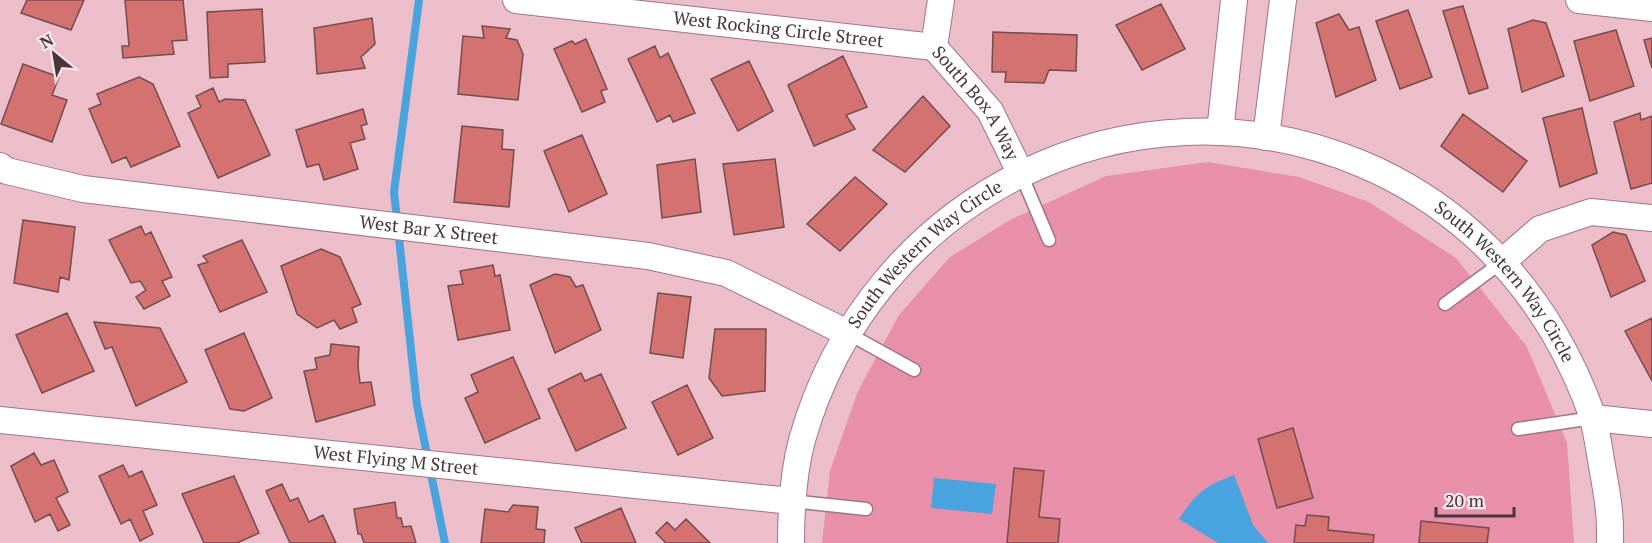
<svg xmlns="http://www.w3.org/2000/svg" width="1652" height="543" font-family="'PT Serif',serif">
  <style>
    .green { fill: #e88fa9 }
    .water { fill: #49a3de }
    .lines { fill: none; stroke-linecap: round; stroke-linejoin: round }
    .stream { stroke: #49a3de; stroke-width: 8 }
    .building { fill: #d47272; stroke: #734c4b; stroke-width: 1.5 }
    .lane-casing { stroke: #9f7681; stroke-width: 15 }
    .street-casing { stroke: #9f7681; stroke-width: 28 }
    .lane { stroke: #fff; stroke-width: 12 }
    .street { stroke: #fff; stroke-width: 26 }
    .labels { text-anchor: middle; stroke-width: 6; stroke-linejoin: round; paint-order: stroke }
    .street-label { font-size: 18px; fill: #48363b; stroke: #fde6eb }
  </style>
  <rect width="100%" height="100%" fill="#ebbeca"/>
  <path class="green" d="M1208,162l91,15 70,25 87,56 71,89 40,96 7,100h-752l8,-72 28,-80 41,-76 51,-58 60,-37 96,-44z"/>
  <path class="water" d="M1234,475l19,50 15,18h-50l-39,-24c17,-26 26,-33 55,-44z
    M934,478l62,6 -4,30 -61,-6z"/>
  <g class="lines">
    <path class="stream" d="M419,0l-25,192 23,213 28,138"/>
  </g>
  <path class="building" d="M27,0h57l-13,30 -50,-17z
    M125,0h58l4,40 -15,1 2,13 -51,4 -1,-12h7z
    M1161,4l24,45 -43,21 -26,-45z
    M1463,6l25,82 -19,6 -26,-83z
    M262,9l3,53 -37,2v13l-18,1 -3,-66z
    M1408,10l24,67 -32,12 -24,-68z
    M1339,14l10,16 10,-3 17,53 -40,17 -20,-74z
    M372,18l3,26 -14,13 4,11 -48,6 -3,-46z
    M1533,20l13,3 18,53 -42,16 -14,-63z
    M482,26l28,3 -4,9 11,2 6,14 -5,46 -60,-6 5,-58 21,2z
    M1616,30l18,56 -44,15 -16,-60z
    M993,32l84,3 -1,36 -27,-1 -5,13 -39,-1 1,-10h-14z
    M1652,38v30l-8,-28z
    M586,39l21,50 -6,2 4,11 -23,10 -28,-63 18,-8 3,3z
    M655,46l5,12 8,-5 27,60 -22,9 -3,-7 -13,7 -29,-63z
    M843,56l24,51 -21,8 9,14 -41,17 -26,-61z
    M749,61l24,50 -35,20 -27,-52z
    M23,64l36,13 -7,18 15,5 -15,42 -51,-18z
    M139,77l14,7 27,62 -49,21 -5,-10 -14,6 -23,-54 12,-5 -4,-10z
    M213,88l6,14 6,-3 20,1 25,55 -52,23 -30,-65 13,-6 -5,-11z
    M923,96l27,30 -45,46 -32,-22z
    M1582,108l15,65 -37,14 -17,-69z
    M363,109l4,15 -6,2 4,13 -15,4 8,26 -34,11 -5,-16 -12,3 -11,-37z
    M1640,113l1,7 11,-4v67l-21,6 -17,-67z
    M1463,114l64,47 -24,31 -62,-46z
    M462,126l41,4 -1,19 12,1 -5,57 -55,-5z
    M582,135l25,59 -38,18 -25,-61z
    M695,159l6,53 -39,6 -5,-53z
    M775,159l9,68 -50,8 -11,-71z
    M855,177l32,27 -47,47 -33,-27z
    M23,220l52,7 -6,53 -9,-3 -2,15 -44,-9z
    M141,226l4,9 6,-3 21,45 -10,4 8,15 -26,13 -8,-12 10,-7 -6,-9 -9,2 -22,-43z
    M1613,232l13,3 19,46 -34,16 -19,-52z
    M242,240l25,52 -47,20 -22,-47 10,-3 -5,-6z
    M321,249l19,8 21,47 -9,4 5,14 -17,7 -6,-9 -17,8 -20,-14 -16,-48z
    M493,265l2,11 5,-1 10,55 -52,10 -10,-54 15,-2 -3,-13z
    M555,274l15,3 6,10 7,-2 18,45 -46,23 -25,-68z
    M658,293l33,4 -8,61 -33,-5z
    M67,313l27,58 -52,22 -26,-58z
    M1652,318v63l-27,-50z
    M94,322l66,6 27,54 -51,24 -24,-59 -7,2z
    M715,329h51l-1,62 -43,5 -13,-18z
    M244,333l28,65 -28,13 -14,-2 -25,-59z
    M331,344l28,3 -1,19 2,17 11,-1 4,23 -59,17 -12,-51 13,-2 -2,-11 15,-3z
    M513,357l27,61 -55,25 -20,-45 13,-6 -7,-17z
    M581,373l4,8 16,-7 25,54 -50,23 -28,-62z
    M687,385l26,53 -35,17 -26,-53z
    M1293,428l20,70 -36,10 -19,-69z
    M34,453l7,12 13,-5 14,32 -12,6 14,27 -12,6 -8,-17 -15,8 -24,-56z
    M123,465l6,12 13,-6 15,34 -14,6 10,23 -13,7 -10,-22 -9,5 -22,-48z
    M1014,468l30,3 -5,46 21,2 -2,24h-51z
    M234,476l25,57 -22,10h-33l-22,-49z
    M282,484l8,17 8,-3 11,24 14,-7 13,28h-46l-24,-52z
    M395,502l2,16h4l2,9 8,-1 5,17h-52l-3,-9h-3l-4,-25z
    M513,505l25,2 -2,22 9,1 -1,13h-63l4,-34 23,3z
    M621,508l15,35h-54l-7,-15z
    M1307,515l22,2 -1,13 46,5 -1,8h-79l2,-18 9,1z
    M686,519l24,24h-44l-10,-10 11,-11 8,8z
    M1421,521l68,7 -2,15h-68z"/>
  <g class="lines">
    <g class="lane-casing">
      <path id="lane" d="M1021,174l28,66
        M1445,304l57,-42
        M849,334l65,36
        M1518,429l75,-11
        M791,501l75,8"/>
    </g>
    <g class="street-casing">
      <g id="street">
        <path id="s1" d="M516,0l418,47"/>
        <path id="s2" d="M941,0l-7,47 56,64 31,63"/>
        <path d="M1579,0l73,8"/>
        <path d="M1220,132l14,-132"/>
        <path d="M1266,137l17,-137"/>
        <path id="s3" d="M0,166l7,5 76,18 565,67 78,17 121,60"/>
        <path d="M1502,262l38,-33 51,-17 61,6"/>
        <path d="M1593,418l59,6"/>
        <path id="s4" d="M0,420l791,81"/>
        <path id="s5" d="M791,543c0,-35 2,-69 11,-103 68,-241 326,-374 560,-276 81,34 148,94 192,169 15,26 28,53 38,82 5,16 7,34 10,51 5,28 9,48 8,77"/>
      </g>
    </g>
    <use href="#lane" class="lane"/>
    <use href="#street" class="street"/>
  </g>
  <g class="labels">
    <g class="street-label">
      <text dy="6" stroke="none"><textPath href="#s1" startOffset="264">West Rocking Circle Street</textPath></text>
      <text dy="6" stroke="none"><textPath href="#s2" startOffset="118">South Box A Way</textPath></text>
      <text dy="6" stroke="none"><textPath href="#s3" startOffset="435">West Bar X Street</textPath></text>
      <text dy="6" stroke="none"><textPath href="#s5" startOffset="332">South Western Way Circle</textPath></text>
      <text dy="6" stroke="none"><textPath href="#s5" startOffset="999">South Western Way Circle</textPath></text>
      <text dy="6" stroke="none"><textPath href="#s4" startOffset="398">West Flying M Street</textPath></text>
    </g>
  </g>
  <g transform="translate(54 54) rotate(330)" stroke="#fde6eb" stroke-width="4.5" paint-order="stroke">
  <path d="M0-4.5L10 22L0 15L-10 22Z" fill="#48363b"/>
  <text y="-9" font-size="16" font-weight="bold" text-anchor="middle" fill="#48363b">N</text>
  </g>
  <path d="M1436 507v9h78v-9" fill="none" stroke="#48363b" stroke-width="3"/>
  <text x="1445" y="507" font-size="18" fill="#48363b" stroke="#fde6eb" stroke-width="4.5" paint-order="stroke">20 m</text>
</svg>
